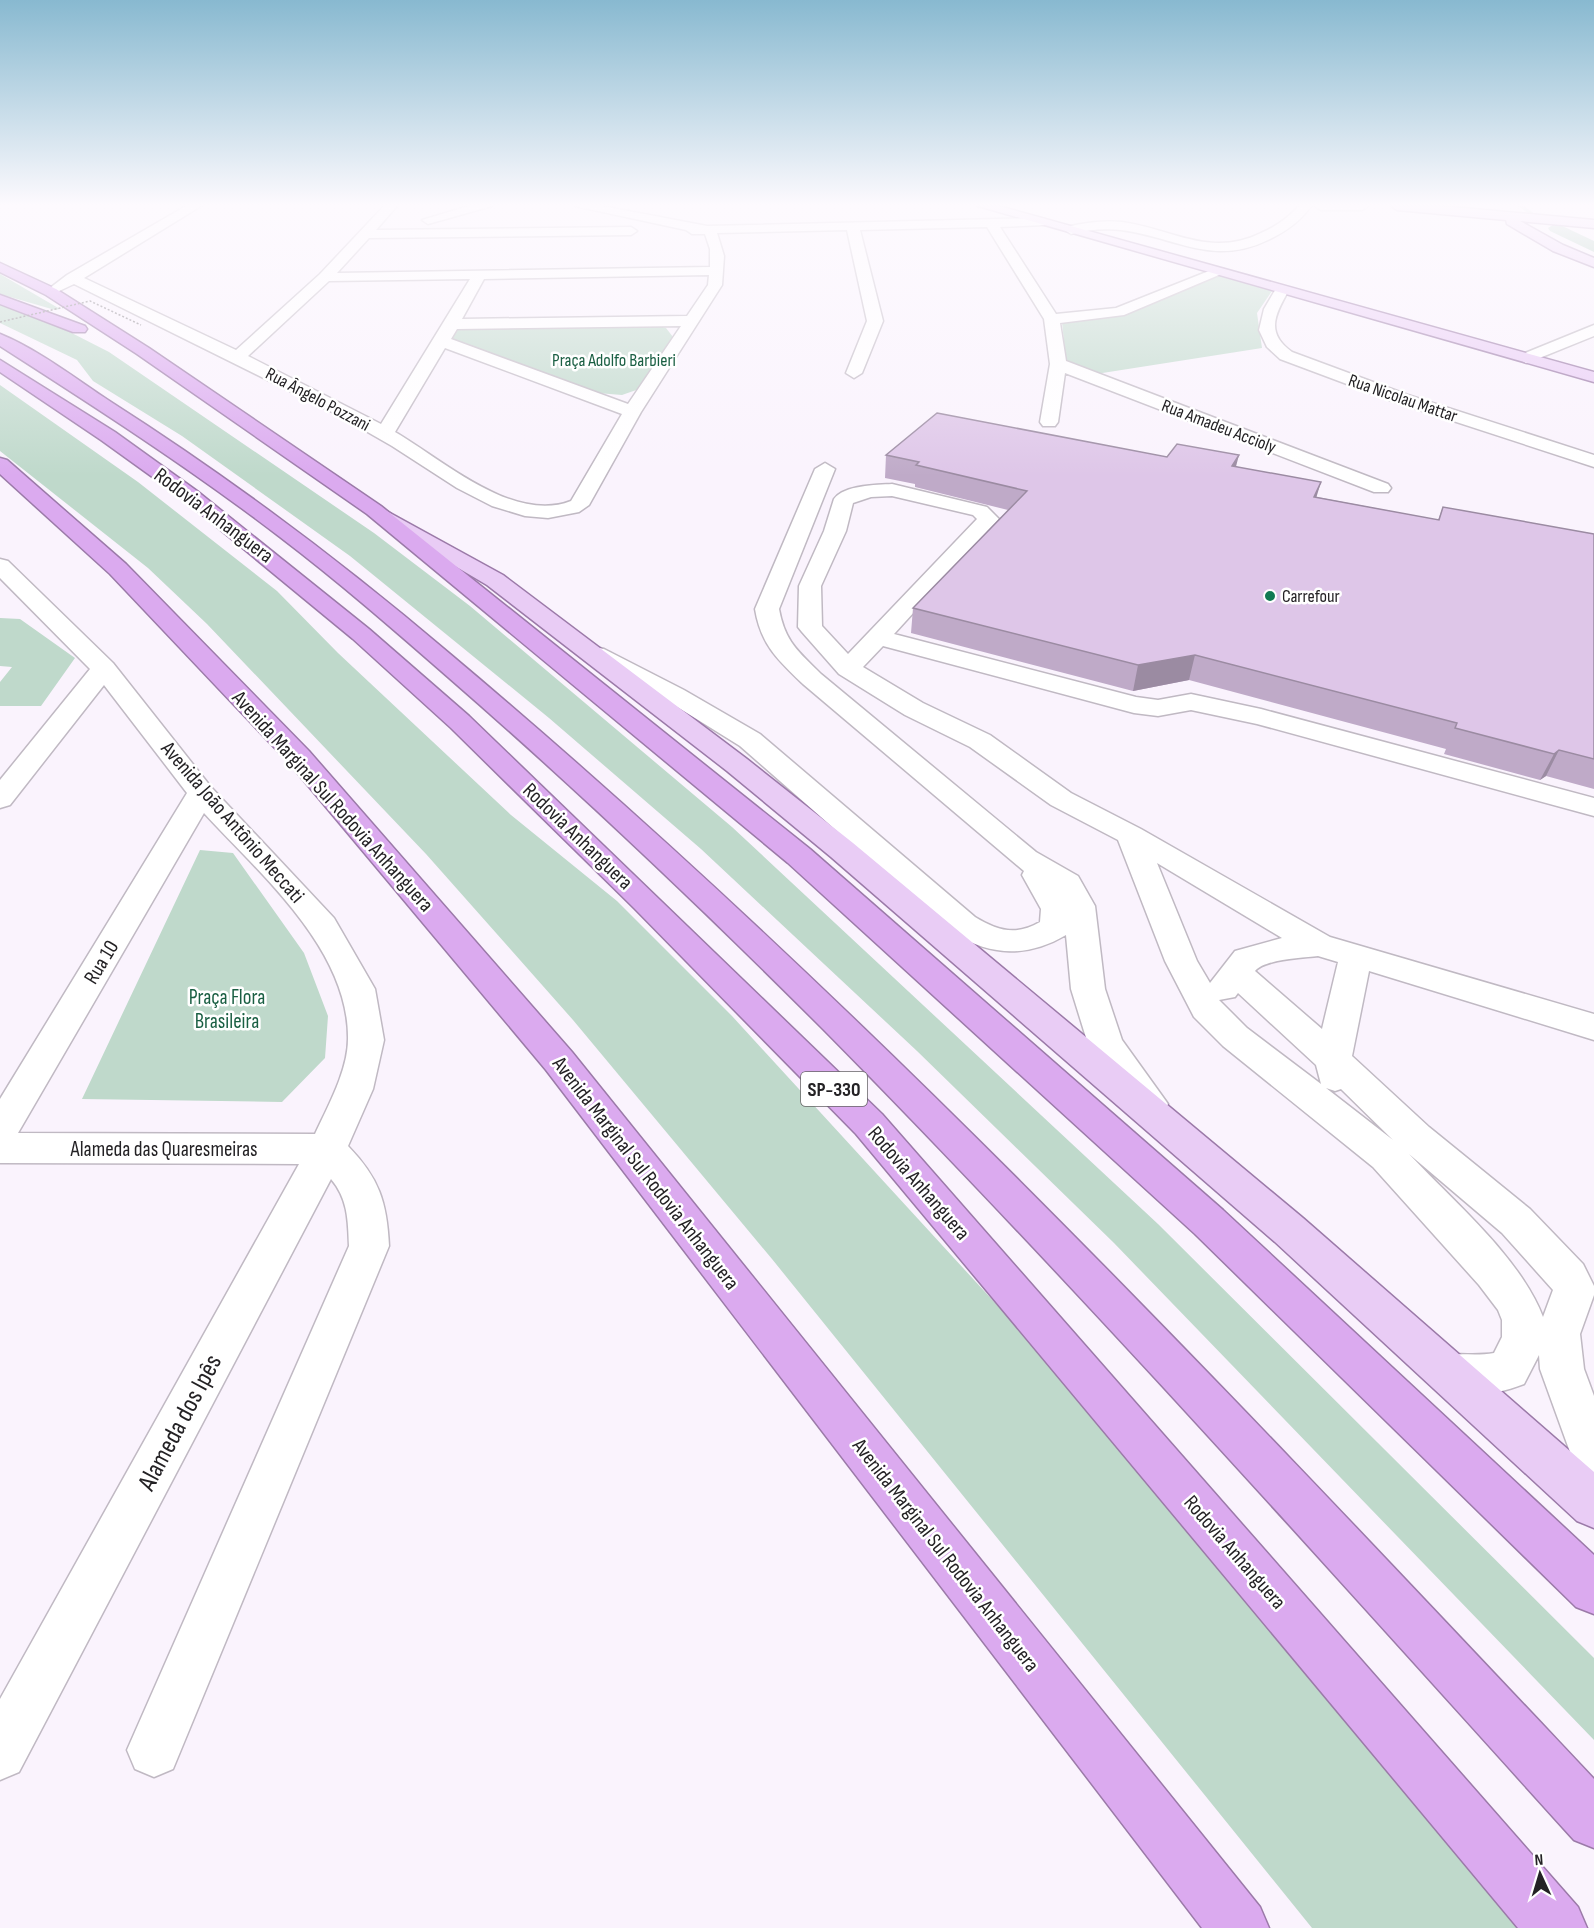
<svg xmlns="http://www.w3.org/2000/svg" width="1594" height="1928" font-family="'Sofia Sans Condensed',sans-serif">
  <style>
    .green { fill: #bfd9cb }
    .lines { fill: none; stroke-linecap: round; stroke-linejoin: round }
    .stream { fill: #99c1ac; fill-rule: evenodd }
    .canal { fill: #99c1ac; fill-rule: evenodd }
    .minor-casing { stroke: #c0b9c3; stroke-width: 3 }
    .major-casing { stroke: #9b7aa8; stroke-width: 3 }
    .highway-casing { stroke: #9b7aa8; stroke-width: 3 }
    .minor { fill: #fff; fill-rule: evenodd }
    .major { fill: #e9ccf5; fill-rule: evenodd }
    .highway { fill: #dbaaef; fill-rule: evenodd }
    .path-bridge { stroke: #89858b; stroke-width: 1.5; stroke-dasharray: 2 2; stroke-linecap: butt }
    .wall { fill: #bfaac8 }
    .shaded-wall { fill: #9b8ba2 }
    .building { fill: #dec6e8; stroke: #9b8ba2; stroke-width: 1.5 }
    .poi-dot { fill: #117a53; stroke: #fff; stroke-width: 2 }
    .labels { text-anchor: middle; stroke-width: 5; stroke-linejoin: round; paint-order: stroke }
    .far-park-label { font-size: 18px; fill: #1a5f43; stroke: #fff }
    .far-street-label { font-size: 18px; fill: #242225; stroke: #fff }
    .far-poi-label { font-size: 18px; fill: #242225; stroke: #fff; text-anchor: start }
    .shield { fill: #fff; stroke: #666466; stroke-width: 1.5 }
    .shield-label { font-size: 20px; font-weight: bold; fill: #242225 }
    .street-label { font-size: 21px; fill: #242225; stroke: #fff }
    .park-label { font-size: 21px; fill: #1a5f43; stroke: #fff }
    .near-street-label { font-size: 26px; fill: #242225; stroke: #fff }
  </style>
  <rect width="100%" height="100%" fill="#faf3fd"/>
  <path class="green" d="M0,274l60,35 -5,1 -55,-16z
    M1220,275l52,16 -15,22 5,35 -166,26 -30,-13 -4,-39 63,-7z
    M0,304l58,22 51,26 265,181 96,73 262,221 426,397 436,434v82l-480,-497 -197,-192 -216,-202 -152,-131 -199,-162 -168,-120 -89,-55 -16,-21 -77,-37z
    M656,325l10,3 7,9 -31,51 -20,7 -25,-2 -150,-53 7,-12z
    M0,385l138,97 139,109 61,62 173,162 106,86 115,115 276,301 124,144 392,467h-212l-540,-669 -199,-239 -147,-166 -219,-230 -59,-56 -148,-117z
    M0,618l20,1 55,39 -34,48h-41v-24l12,-15 -12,-1z
    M200,850l33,3 71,100 24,63 -3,42 -43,44 -200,-3z"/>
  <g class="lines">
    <path class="stream" d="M1518,206h6l12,9 -4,1z"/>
    <path class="canal" d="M1556,223l38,18v11l-44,-21 -2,-3z"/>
    <g class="minor-casing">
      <path id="minor" d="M186,206h15l-117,72 152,72 84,-76 64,-68h13l-21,24 255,-3 6,4 -6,4 -262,3 -32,35 373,-6v-18l-5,-15h-13l-6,-4 -111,-24h27l105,20 334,-8 4,1v6l-45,2 56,87 60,-6 98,-39h10l2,3 -102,43 -64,8 6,38 322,123 3,4 -3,4h-14l-309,-119 -7,49 -3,4h-12l-3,-4 10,-58 -6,-45 -57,-92 -127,3 23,91 -21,52 -8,5 -8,-5 21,-52 -20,-91 -130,3 7,23 -2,29 -81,127 -52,93 -10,7 -31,6 -23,-2 -33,-10 -35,-18 -65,-42 -54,-31 -264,-131 -17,8 -7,-4 17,-13zM709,275l-1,10 -21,31 -225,3 22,-40zM470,279l-89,145 -133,-68 81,-75zM681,326l-53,78 -177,-65 6,-10zM445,348l177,66 -51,87c-58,23 -129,-42 -176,-69z
        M469,206h23l-64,18 -6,-4z
        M1299,206h12c-11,16 -26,26 -43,34 -55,27 -93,-3 -147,-10 -18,-2 -33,0 -50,4l-6,-4 1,-3c19,-4 36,-7 56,-5 50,7 88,36 139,11 14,-6 27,-15 38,-27z
        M1315,206h53l-6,4h-41z
        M1282,286l7,4c-14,24 -24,43 3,62l116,43 186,60v12l-199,-65 -115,-43 -13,-12 -8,-17 5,-21 13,-22z
        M1594,325v11l-62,25 -6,2 -8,-5 2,-3z
        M825,463l10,6 -56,140c6,33 19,42 42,65l215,178 42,24 17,30 10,83 17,51 46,64 -5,10 -13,4 -13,-4 -49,-70 -17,-55 -5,-54c-39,23 -75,21 -113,-2l-213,-187 -74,-46 -80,-41 -3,-5 3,-5 9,-2 9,2 80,41 76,44 215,183c23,14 41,19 65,5l1,-13 -19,-34 2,-4 -221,-187c-25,-24 -42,-39 -48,-75l60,-140z
        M892,484l95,23 12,12 -105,115 242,63 22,3 33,-6 70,15 333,89v18l-337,-92 -66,-14 -33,6 -24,-3 -251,-67 -20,21 60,36 67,32 81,58 70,36 189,108 264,77v26l-225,-69 -17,85 77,71 101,82 53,55 11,22v9l-14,39 4,35 10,27v85l-16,-7 -38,-105 -1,-14 -15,29c-32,12 -58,16 -90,4l-6,-15 6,-15c20,-7 39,-1 60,-5l8,-16v-17l-4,-10 -19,-25 -106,-118 -150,-121 -29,-29 -29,-56 -47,-121 -67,-35 -81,-58 -65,-32 -66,-41 -37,-42 -4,-5 1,-41 25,-55 10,-32c10,-14 42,-14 58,-15zM892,496l81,19 4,4 -129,135 -26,-28 -1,-40 25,-55 7,-28 18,-6zM1157,863l125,75 -47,13 -25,32 -13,-22zM1318,956l20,6 -16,67 -67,-58c10,-12 48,-13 63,-15zM1238,993l78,72 5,19 -74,-56 -28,-28 16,-3zM1326,1088l9,3 6,-2 52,51zM1409,1154l93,79 51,57 -10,27c-23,-60 -90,-116 -134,-163z
        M0,559l8,2 105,102 98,124 123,131 41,71 9,51 -11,49 -25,57c31,32 39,56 41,100l-216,523 -19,8 -19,-8 -8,-19 222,-504c-1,-26 -1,-47 -18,-67l-312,593 -19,8v-81l299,-535 -299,-1v-64l187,-306 -83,-108 -94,120 -10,3v-28l90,-111 -90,-91zM204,813c56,61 145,136 144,226 0,31 -20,67 -33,95l-297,-1z"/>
    </g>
    <g class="major-casing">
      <path id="major" d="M978,206h21l595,166v10z
        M1391,206h50l153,14v8l-74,-7 43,24 31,13v9l-41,-16 -46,-27 -1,-4 -109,-10z
        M379,507l124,68 244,184 106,84 450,375 291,254v56l-17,-7 -302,-279 -444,-385 -104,-86 -240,-186 -115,-68 -3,-4 3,-4z"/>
    </g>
    <g class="highway-casing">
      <path id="highway" d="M0,263l56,26 93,59 232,158 429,343 413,361 371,345v59l-18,-7 -381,-373 -407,-371 -421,-349 -230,-160 -91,-59 -46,-23z
        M0,295l85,31 2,3 -2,3h-12l-73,-28z
        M0,334c39,16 76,45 111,68 119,76 231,160 339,252 410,344 777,736 1144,1125v69l-20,-8c-247,-273 -492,-549 -751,-811 -121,-121 -245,-239 -375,-352 -55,-48 -110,-96 -168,-140 -90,-69 -185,-130 -280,-191z
        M0,360l115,72 82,59 172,138 100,87 413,398 696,793 9,21h-69l-662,-794 -222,-226 -183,-180 -98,-89 -170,-140 -82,-59 -101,-68z
        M0,458l7,2 119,104 183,187 263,301 688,855 9,21h-67l-656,-858 -257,-307 -179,-189 -110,-100z"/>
    </g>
    <use href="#minor" class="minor"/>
    <use href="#major" class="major"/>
    <use href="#highway" class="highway"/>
    <path class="path-bridge" d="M0,322l90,-21 51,24"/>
  </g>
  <path class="wall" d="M886,455l281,2 69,9 81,31 121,23 5,-13 151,27v255l-48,-13 -6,4 -96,-26 2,-5 -257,-69 -56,11 -222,-58 2,-25 95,-98 -93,-23v-3l-30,-6z"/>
  <path class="shaded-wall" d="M1239,455l-6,23 -1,-12z
    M1321,482l-7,23v-8z
    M1195,655l-6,25 -56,11 5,-26z
    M1559,750l-13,26 -6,4 14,-26z"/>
  <path class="building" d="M937,413l230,44 10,-13 62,11 -7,11 89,16 -7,15 125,23 4,-13 151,27v225l-35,-9 -5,4 -99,-26 2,-5 -262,-68 -57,10 -225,-57 114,-117 -111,-26 3,-3 -33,-7z"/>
  <linearGradient id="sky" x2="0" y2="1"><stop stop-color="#88b9d0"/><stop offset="0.43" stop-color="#fdfafe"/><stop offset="1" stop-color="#fdfafe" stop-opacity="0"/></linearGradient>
  <rect width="1594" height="476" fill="url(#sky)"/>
  <circle class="poi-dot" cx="1270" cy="596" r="6"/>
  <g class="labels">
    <g class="far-park-label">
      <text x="614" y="366">Praça Adolfo Barbieri</text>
    </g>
    <g class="far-street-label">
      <text transform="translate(1403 398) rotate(19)" y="6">Rua Nicolau Mattar</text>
      <text transform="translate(318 399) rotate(28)" y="6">Rua Ângelo Pozzani</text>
      <text transform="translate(1219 426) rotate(21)" y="6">Rua Amadeu Accioly</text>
    </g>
    <g class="far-poi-label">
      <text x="1282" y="602">Carrefour</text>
    </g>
    <rect class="shield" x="801" y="1072" width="66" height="34" rx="4.5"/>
    <g class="shield-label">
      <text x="834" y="1096">SP-330</text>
    </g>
    <g class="street-label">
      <text transform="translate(214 515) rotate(37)" y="7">Rodovia Anhanguera</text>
      <text transform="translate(333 801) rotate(48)" y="7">Avenida Marginal Sul Rodovia Anhanguera</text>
      <text transform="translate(233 822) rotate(49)" y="7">Avenida João Antônio Meccati</text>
      <text transform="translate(578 836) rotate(44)" y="7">Rodovia Anhanguera</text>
      <text transform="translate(101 962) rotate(-59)" y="7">Rua 10</text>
      <text x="164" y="1156">Alameda das Quaresmeiras</text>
      <text transform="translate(646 1173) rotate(52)" y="7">Avenida Marginal Sul Rodovia Anhanguera</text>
      <text transform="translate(919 1183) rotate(49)" y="7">Rodovia Anhanguera</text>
      <text transform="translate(1235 1552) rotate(49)" y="7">Rodovia Anhanguera</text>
      <text transform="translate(946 1555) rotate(52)" y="7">Avenida Marginal Sul Rodovia Anhanguera</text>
    </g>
    <g class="park-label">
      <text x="227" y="1004">Praça Flora<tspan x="227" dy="24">Brasileira</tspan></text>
    </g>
    <g class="near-street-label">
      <text transform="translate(179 1422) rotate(-62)" y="9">Alameda dos Ipês</text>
    </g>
  </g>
  <g transform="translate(1540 1874) rotate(356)" stroke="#ffffff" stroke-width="4.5" paint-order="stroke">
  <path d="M0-4.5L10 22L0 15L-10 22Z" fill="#242225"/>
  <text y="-9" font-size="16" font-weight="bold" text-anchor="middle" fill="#242225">N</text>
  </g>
</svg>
